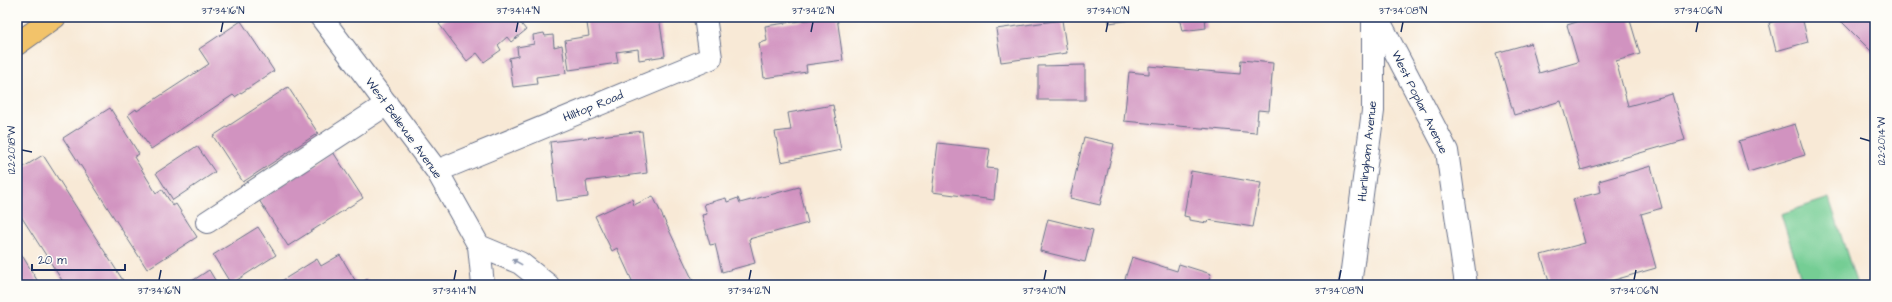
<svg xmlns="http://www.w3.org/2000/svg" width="1892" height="302" font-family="'Architects Daughter',sans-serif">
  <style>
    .green { fill: #74cd94; stroke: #487e79 }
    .building { fill: #d193c0 }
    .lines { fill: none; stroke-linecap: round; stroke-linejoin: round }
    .minor-casing { stroke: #687088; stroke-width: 24 }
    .major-casing { stroke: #687088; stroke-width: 24 }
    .minor { stroke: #fff; stroke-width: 22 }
    .major { stroke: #f2c36a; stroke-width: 22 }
    .oneway { fill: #8d97ae }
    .ticks { fill: none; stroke: #1b2f5e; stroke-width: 1.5 }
    .labels { text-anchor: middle; stroke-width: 3; stroke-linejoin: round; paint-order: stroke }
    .street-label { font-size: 12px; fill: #1b2f5e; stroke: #fdfcf7 }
    .neatline { fill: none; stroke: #1b2f5e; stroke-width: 1.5 }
    .ticks-label { font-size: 10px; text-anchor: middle; fill: #1b2f5e }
  </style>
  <rect width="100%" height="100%" fill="#fdfcf7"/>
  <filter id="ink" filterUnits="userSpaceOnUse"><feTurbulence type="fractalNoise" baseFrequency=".025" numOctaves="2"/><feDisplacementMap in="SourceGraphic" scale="8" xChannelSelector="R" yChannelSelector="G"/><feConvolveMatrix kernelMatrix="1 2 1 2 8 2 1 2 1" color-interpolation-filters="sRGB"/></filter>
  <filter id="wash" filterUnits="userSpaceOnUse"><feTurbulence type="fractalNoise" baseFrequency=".012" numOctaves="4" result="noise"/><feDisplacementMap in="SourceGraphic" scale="16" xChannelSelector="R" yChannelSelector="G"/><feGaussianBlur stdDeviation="0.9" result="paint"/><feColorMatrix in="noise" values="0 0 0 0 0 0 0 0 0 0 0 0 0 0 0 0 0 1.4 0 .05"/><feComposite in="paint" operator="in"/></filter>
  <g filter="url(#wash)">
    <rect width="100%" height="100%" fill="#f8e9d6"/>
    <path class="green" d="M1829,198l28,87h-54l-22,-71z"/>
    <g id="blocks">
      <path class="building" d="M448,17h68l10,13 -15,12 -4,-5 -9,8 3,5 -17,12 -7,-9 -10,8 -28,-37z
        M586,17h73l6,39 -26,4 -1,-11 -22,3 2,11 -49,7 -4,-30 24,-4z
        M828,17h9l6,43 -37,5 1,7 -43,6 -5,-35 8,-2 -2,-15z
        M1108,17h38v1l-37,5z
        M1177,17h28l1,11 -24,3 -2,-10h-2z
        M1593,17h36l11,37 -24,7 12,45 44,-12 13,46 -104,30 -20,-69 -47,14 -18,-62 35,-10 8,30 39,-11 -11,-37z
        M1789,17h13l6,25 -32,9 -7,-28z
        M1837,17h38v38z
        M1062,20l5,33 -66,9 -5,-33z
        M241,21l33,50 -39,26 -2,-2 -82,54 -23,-34 8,-6 1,2 72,-47 -10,-15z
        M544,33l1,3 8,-1 1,12 8,-2 4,28 -30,4 1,7 -24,3 -4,-29 9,-2 -1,-9 17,-3 -1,-9z
        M1241,60l32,3 -4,48 -11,-1 -2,23 -132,-12 5,-49 20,2v-8l91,8z
        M1085,65v35h-47v-34z
        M288,87l30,46 -75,49 -30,-46z
        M833,105l8,45 -60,12 -6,-30 16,-2 -3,-17z
        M110,108l29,46 -5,3 22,36 6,-4 11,17 3,-2 21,33 -50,32 -84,-131z
        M1795,124l10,31 -57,17 -9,-31z
        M642,131l5,42 -61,8 2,16 -31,4 -7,-59z
        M1084,137l30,7 -14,61 -30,-7z
        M938,143l52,6 -3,19 10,1 -3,31 -62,-8z
        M197,146l18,26 -42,28 -17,-27z
        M333,152l30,46 -75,48 -29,-46z
        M43,155l81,127 -5,3h-54l-48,-75v-39z
        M1651,166l11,42 -21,6 15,54 -59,17h-47l-9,-30 44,-12 -12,-44 28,-7 -2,-11z
        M1191,171l70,12 -8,44 -45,-7 -1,3 -18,-3v-3l-5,-1z
        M799,187l9,36 -59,16 6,24 -33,9 -7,-28 -5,1 -8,-30 5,-1 -3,-10 22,-6 1,4 11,-4 2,5z
        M653,196l42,89h-61l-17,-37 -5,3 -17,-35 37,-17 2,6z
        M1048,219l45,11 -8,32 -45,-11z
        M258,227l18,28 -45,29 -18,-29z
        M17,247l23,38h-23z
        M340,255l18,30 9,-6 3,6h-95l42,-26 4,7z
        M1132,257l45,14 2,-7 32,10 -4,11h-84z
        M209,270l9,15h-32z"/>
    </g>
  </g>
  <g filter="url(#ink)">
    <use href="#blocks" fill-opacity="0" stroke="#687088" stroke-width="1"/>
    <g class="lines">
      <g class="minor-casing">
        <path id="minor" d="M321,17l116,154 42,75 4,39
          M1377,17l70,134 19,134
          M437,171l274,-113 -6,-41
          M207,222l180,-118
          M479,246l41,17 28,22
          M1350,285l23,-174v-94"/>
      </g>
      <g class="major-casing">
        <path id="major" d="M17,44l38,-27"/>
      </g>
      <use href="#minor" class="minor"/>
      <use href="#major" class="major"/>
    </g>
    <defs><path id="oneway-solid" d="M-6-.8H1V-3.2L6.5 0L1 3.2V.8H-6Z"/></defs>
    <use class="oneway" href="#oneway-solid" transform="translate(517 262) rotate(-151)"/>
  </g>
  <path class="ticks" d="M221,32l2,-10M516,32l2,-10M811,32l2,-10M1106,32l2,-10M1401,32l2,-10M1696,32l2,-10M1860,138l10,3M22,150l10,2M159,280l2,-10M454,280l2,-10M749,280l2,-10M1044,280l2,-10M1339,280l2,-10M1634,280l2,-10"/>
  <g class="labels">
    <g class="street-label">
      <text transform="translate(1420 102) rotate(64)" y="4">West Poplar Avenue</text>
      <text transform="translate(593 106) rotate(-22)" y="4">Hilltop Road</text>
      <text transform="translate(404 128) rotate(54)" y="4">West Bellevue Avenue</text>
      <text transform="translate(1367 151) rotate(-84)" y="4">Hurlingham Avenue</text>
    </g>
  </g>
  <rect width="1892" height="302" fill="none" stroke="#fdfcf7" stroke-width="44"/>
  <path d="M32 264v6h93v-6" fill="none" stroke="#1b2f5e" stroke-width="2"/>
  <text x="38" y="264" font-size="12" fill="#1b2f5e" stroke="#fdfcf7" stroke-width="3" paint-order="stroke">20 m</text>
  <rect x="22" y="22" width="1848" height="258" class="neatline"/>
  <g class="ticks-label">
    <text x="223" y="14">37°34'16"N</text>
    <text x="518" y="14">37°34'14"N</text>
    <text x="813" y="14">37°34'12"N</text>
    <text x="1108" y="14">37°34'10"N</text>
    <text x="1403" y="14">37°34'08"N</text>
    <text x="1698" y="14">37°34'06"N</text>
    <text transform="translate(1881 141) rotate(-90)" y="4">122°20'14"W</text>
    <text transform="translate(11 150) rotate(-90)" y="4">122°20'18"W</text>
    <text x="159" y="294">37°34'16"N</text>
    <text x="454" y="294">37°34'14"N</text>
    <text x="749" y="294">37°34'12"N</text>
    <text x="1044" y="294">37°34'10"N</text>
    <text x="1339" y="294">37°34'08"N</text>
    <text x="1634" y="294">37°34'06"N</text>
  </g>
</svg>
